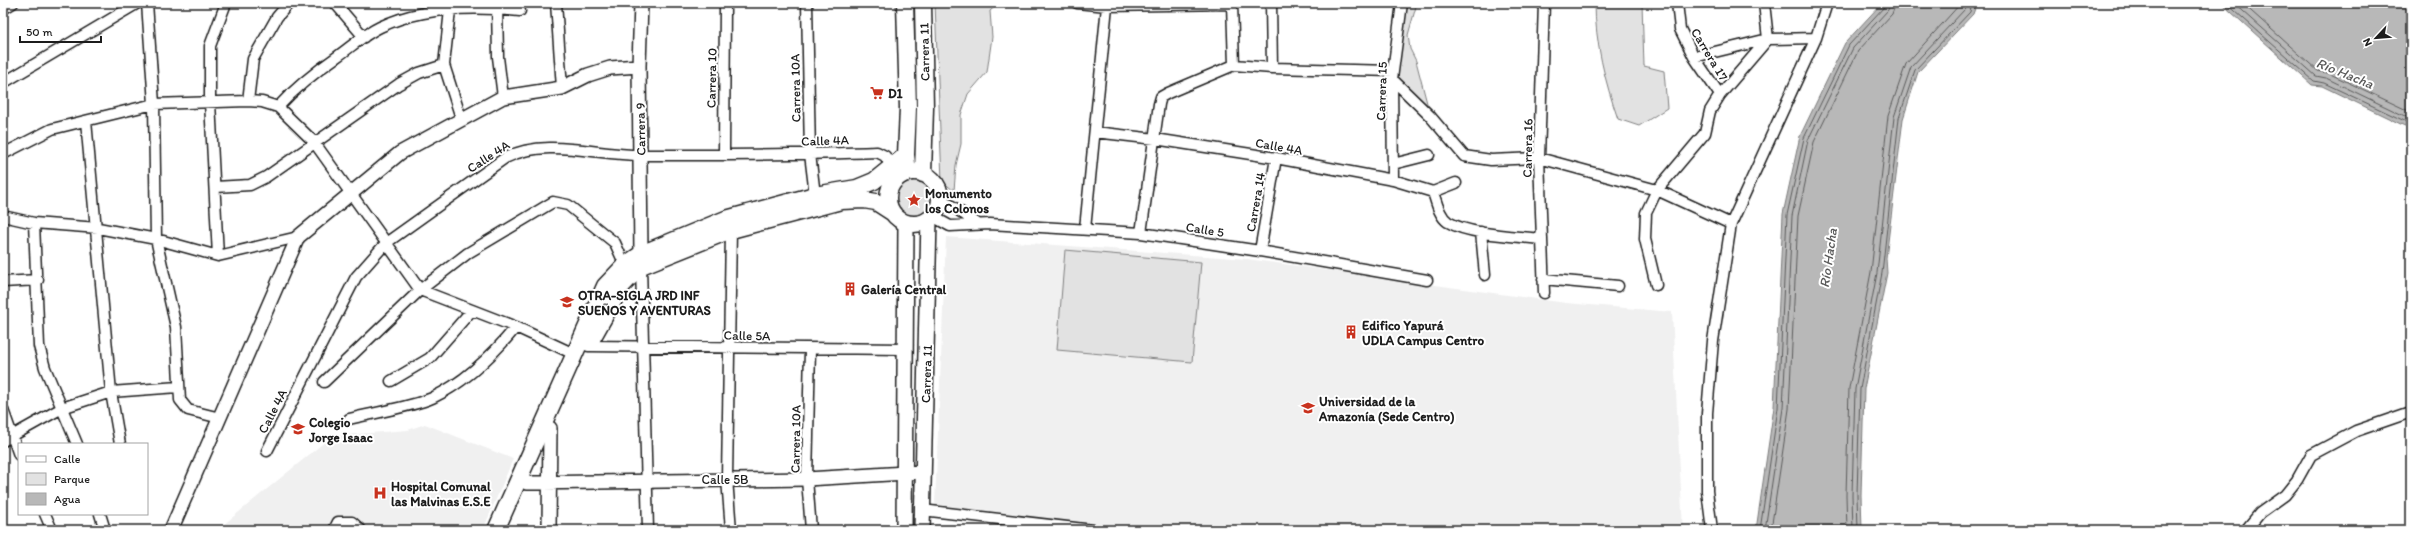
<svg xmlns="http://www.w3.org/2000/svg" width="2414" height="533" font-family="Itim,sans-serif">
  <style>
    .built { fill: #f0f0f0 }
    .green { fill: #e2e2e2; stroke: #7f7f7f }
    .water { fill: #b8b8b8; stroke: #7a7a7a }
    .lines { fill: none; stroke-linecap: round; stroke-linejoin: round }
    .shore { stroke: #5a5a5a; stroke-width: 1 }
    .minor-casing { stroke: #1c1c1c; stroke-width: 13 }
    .tertiary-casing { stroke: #1c1c1c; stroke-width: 16 }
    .secondary-casing { stroke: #1c1c1c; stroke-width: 18 }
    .primary-casing { stroke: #1c1c1c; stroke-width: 19 }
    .minor { stroke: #fff; stroke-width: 10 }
    .tertiary { stroke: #fff; stroke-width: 13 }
    .secondary { stroke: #fff; stroke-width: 15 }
    .primary { stroke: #fff; stroke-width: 16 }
    .labels { text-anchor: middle; stroke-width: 4; stroke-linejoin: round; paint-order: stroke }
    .street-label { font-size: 13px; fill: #1c1c1c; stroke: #fff }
    .poi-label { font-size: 13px; font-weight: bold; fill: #1c1c1c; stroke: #fff; text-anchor: start }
    .water-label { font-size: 14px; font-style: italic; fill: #5a5a5a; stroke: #fff }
  </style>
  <rect width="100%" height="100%" fill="#fff"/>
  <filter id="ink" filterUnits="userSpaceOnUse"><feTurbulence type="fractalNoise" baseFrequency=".025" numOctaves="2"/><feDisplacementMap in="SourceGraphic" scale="8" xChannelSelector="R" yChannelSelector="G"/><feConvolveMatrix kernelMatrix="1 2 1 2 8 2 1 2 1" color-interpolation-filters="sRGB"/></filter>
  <g filter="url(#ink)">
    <path class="built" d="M946,237l301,22 319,44 106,9 11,218h-537l-211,-25z
      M425,424l88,35 -30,71h-266l115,-94 76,-6z"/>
    <path class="green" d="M935,3h64l-9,8 2,26 -5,35 -19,22 -7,21v29l-5,21 -2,26 -12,-10z
      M1402,3h15l-9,32 2,14 6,12 12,46 -33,-31z
      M1595,3h47l2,63 20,5 3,37 -28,18 -21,-7c-13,-37 -23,-77 -23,-116z
      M895 198a19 19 0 1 1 38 0a19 19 0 1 1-38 0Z
      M1065,250l136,12 -9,100 -135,-12z"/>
    <path class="water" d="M1882,3h95l-4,11 -55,58 -15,47 -17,139 1,15 -23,116 -3,106 1,35h-106l18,-123 9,-193 17,-78 45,-93z
      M2221,3h190v126l-89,-43 -10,-1z"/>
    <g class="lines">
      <path class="shore" d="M2226,3l88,78 10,2 87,41
        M2234,3l82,73 10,2 85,41
        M2242,3l76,68 10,2 83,39
        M1760,530l18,-122 9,-193 17,-77 45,-93 35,-38 1,-4
        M1765,530l18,-122 9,-192 16,-76 45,-92 35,-38 2,-7
        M1771,530l18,-121 9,-193 16,-74 44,-91 34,-37 4,-11
        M1847,530l-1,-35 3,-107 22,-116 17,-156 18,-52 55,-61
        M1853,530l-1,-35 3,-106 22,-116 17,-156 17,-50 54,-58 2,-6
        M1858,530l-1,-35 3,-106 22,-116 17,-155 16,-48 55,-58 2,-9"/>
      <g class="minor-casing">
        <path id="minor" d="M147,3l7,101 2,135 20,88 4,73 8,10 32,8
          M335,3l29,34
          M497,3l1,54 5,40
          M556,3l6,85
          M807,3l3,151 5,41
          M1077,3l30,3 125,-2 2,61
          M1271,3l1,65
          M1677,3l3,26 14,28 26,38
          M3,9l10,-6
          M450,10l-6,55 17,53
          M1694,57l74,-18 48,-1
          M1392,79l38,37 34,40 27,4 48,-2 118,32 74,34
          M3,83l135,-80
          M248,101l5,-42 24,-42 12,-14
          M278,107c19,-21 37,-35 60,-51 14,-10 27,-22 42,-29 43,-21 94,-21 140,-16
          M86,121l25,271 9,52
          M1095,132l60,7 121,19 117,22 40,12 23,-9
          M724,153l1,-150
          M3,154l49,-25 102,-25 94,-3 14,1 16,5 36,35 106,148 96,37 58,27
          M1393,164l36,-9
          M1393,180l-1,-101 10,-76
          M215,187l35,-2 16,-8 133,-93 20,-11 25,-8
          M1433,192c3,9 6,24 15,30 22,13 67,14 93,17
          M939,197l39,27
          M3,216l31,7 64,5 58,11 62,17 80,-19
          M932,216l18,10 40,-2 151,9 119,18 167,29
          M34,223l5,123 6,22 32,76
          M1085,229l22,-223
          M731,230l-4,249 4,51
          M1481,232l4,43
          M1141,233l18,-129 2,-7 7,-4 66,-28 38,3 121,3
          M1260,251l16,-93
          M218,256l-8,-154v-56l16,-43
          M641,266l7,264
          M1543,279l75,7
          M3,282l35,-2
          M1656,285l-11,-46 1,-26 11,-23 48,-57 5,-22 10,-16 48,-56 -4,-36
          M1544,293l-5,-135 5,-155
          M588,346l317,3
          M810,349l-3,130 4,51
          M391,381l39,-23 42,-48
          M324,382l96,-92 48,-37 85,-51 15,3 47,38 10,22
          M3,410l16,45
          M349,419c24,-6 62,-12 83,-21 34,-16 61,-43 84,-71
          M3,441l59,-33 49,-16 67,-5
          M267,451l89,-174 30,-34 119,-85c42,-21 93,-2 138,-3 78,0 156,0 234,-3l8,4 13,21
          M922,510l171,20
          M45,514l7,16
          M100,514l5,16
          M334,530l4,-8h14l9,8
          M1712,530l-5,-39v-78l6,-72 18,-117 85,-186 11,-35
          M2246,530l14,-17 25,-18 12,-15 14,-25 45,-24 55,-19"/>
      </g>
      <g class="tertiary-casing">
        <path id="tertiary" d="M641,254l-2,-188 2,-63
          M527,483l280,-4 115,-7
          M171,530l127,-293 102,-84 103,-56 59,-9 26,-13 22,-7 29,-2
          M549,530l1,-102"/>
      </g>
      <g class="secondary-casing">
        <path id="secondary" d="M904,530l2,-307
          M922,530l7,-311"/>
      </g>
      <g class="primary-casing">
        <path id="primary" d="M905,3l3,105 -2,47 2,18
          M888 198a26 26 0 1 1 52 0a26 26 0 1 1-52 0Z
          M923,174l2,-66 -2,-105
          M590,342l31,-55 20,-21 90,-36 110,-29 23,-1 12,2 17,11
          M496,530l109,-244 20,-21 16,-11 85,-35 89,-24 42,-7 17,-7 32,-26"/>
      </g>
      <use href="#minor" class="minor"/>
      <use href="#tertiary" class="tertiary"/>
      <use href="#secondary" class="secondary"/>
      <use href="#primary" class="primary"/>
    </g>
  </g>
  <defs>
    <g id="supermarket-bare" transform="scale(1.08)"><path d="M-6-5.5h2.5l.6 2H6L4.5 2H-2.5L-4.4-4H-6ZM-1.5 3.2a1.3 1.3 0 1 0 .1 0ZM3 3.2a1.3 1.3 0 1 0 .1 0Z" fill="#c8321e" stroke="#fff" stroke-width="2.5" paint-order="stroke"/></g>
    <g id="sight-bare" transform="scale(1.08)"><path d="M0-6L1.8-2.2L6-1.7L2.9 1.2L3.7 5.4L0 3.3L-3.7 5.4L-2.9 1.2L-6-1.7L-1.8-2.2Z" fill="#c8321e" stroke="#fff" stroke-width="2.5" paint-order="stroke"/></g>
    <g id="building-bare" transform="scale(1.08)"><path d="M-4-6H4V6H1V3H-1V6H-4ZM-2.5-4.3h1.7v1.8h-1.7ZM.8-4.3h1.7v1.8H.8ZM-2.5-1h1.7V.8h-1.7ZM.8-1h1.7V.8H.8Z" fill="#c8321e" stroke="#fff" stroke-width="2.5" paint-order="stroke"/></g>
    <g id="school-bare" transform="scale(1.08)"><path d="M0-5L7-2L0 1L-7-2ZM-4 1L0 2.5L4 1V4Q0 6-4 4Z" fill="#c8321e" stroke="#fff" stroke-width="2.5" paint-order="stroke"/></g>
    <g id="university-bare" transform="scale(1.08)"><path d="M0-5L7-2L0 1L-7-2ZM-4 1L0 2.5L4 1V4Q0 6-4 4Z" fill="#c8321e" stroke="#fff" stroke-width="2.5" paint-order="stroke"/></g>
    <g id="hospital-bare" transform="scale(1.08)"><path d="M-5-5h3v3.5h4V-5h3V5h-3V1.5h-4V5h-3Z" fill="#c8321e" stroke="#fff" stroke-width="2.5" paint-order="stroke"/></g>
  </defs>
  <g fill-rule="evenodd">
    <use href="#supermarket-bare" x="877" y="93"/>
    <use href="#sight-bare" x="914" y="200"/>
    <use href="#building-bare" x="850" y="289"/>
    <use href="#school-bare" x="567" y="302"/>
    <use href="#building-bare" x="1351" y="332"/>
    <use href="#university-bare" x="1308" y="408"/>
    <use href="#school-bare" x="298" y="429"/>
    <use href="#hospital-bare" x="380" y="493"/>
  </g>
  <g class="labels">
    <g class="street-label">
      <text transform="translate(924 52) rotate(-91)" y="5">Carrera 11</text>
      <text transform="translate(1710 54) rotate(59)" y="5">Carrera 17</text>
      <text transform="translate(711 78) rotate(-89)" y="5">Carrera 10</text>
      <text transform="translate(795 88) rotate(-91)" y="5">Carrera 10A</text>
      <text transform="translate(1381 91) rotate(-88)" y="5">Carrera 15</text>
      <text transform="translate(640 129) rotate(-91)" y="5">Carrera 9</text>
      <text transform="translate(825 140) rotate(-2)" y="5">Calle 4A</text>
      <text transform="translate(1279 146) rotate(10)" y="5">Calle 4A</text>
      <text transform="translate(1527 148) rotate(-89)" y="5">Carrera 16</text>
      <text transform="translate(488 156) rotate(-33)" y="5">Calle 4A</text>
      <text transform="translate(1255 202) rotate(-80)" y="5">Carrera 14</text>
      <text transform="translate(1205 229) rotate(9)" y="5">Calle 5</text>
      <text transform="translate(747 335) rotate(1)" y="5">Calle 5A</text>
      <text transform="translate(926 374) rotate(-88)" y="5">Carrera 11</text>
      <text transform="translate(272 411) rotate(-63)" y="5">Calle 4A</text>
      <text transform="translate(795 439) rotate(-89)" y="5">Carrera 10A</text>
      <text x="725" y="484">Calle 5B</text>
    </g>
    <g class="poi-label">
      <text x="888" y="98">D1</text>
      <text x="925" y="198">Monumento<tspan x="925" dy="15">los Colonos</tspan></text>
      <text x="861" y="294">Galería Central</text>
      <text x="578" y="300">OTRA-SIGLA JRD INF<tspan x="578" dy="15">SUEÑOS Y AVENTURAS</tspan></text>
      <text x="1362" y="330">Edifico Yapurá<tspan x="1362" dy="15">UDLA Campus Centro</tspan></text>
      <text x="1319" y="406">Universidad de la<tspan x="1319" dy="15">Amazonía (Sede Centro)</tspan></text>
      <text x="309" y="427">Colegio<tspan x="309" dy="15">Jorge Isaac</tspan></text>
      <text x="391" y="491">Hospital Comunal<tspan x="391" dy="15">las Malvinas E.S.E</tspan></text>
    </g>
    <g class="water-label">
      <text transform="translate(2345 73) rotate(22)" y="5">Río Hacha</text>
      <text transform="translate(1828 258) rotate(-82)" y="5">Río Hacha</text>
    </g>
  </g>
  <rect width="2414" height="533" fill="none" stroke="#fff" stroke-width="16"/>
  <rect x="8" y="8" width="2398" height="517" fill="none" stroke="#1c1c1c" stroke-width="1.5" filter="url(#ink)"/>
  <rect x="18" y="443" width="130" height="72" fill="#ffffff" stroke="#a4a4a4"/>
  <rect x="26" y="456" width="20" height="6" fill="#ffffff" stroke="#a4a4a4"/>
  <text x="54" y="463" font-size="12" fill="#1c1c1c">Calle</text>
  <rect x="26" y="473" width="20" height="12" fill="#e2e2e2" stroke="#a4a4a4"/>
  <text x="54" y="483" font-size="12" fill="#1c1c1c">Parque</text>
  <rect x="26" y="493" width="20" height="12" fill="#b8b8b8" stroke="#a4a4a4"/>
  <text x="54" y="503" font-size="12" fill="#1c1c1c">Agua</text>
  <g transform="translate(2376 38) rotate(244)" stroke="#ffffff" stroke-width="3" paint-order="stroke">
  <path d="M0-3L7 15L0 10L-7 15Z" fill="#1c1c1c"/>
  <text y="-6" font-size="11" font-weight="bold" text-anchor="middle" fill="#1c1c1c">N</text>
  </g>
  <path d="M20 36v6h81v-6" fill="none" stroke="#1c1c1c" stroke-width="2"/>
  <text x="26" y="36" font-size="12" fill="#1c1c1c" stroke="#ffffff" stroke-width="3" paint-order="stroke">50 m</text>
</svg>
